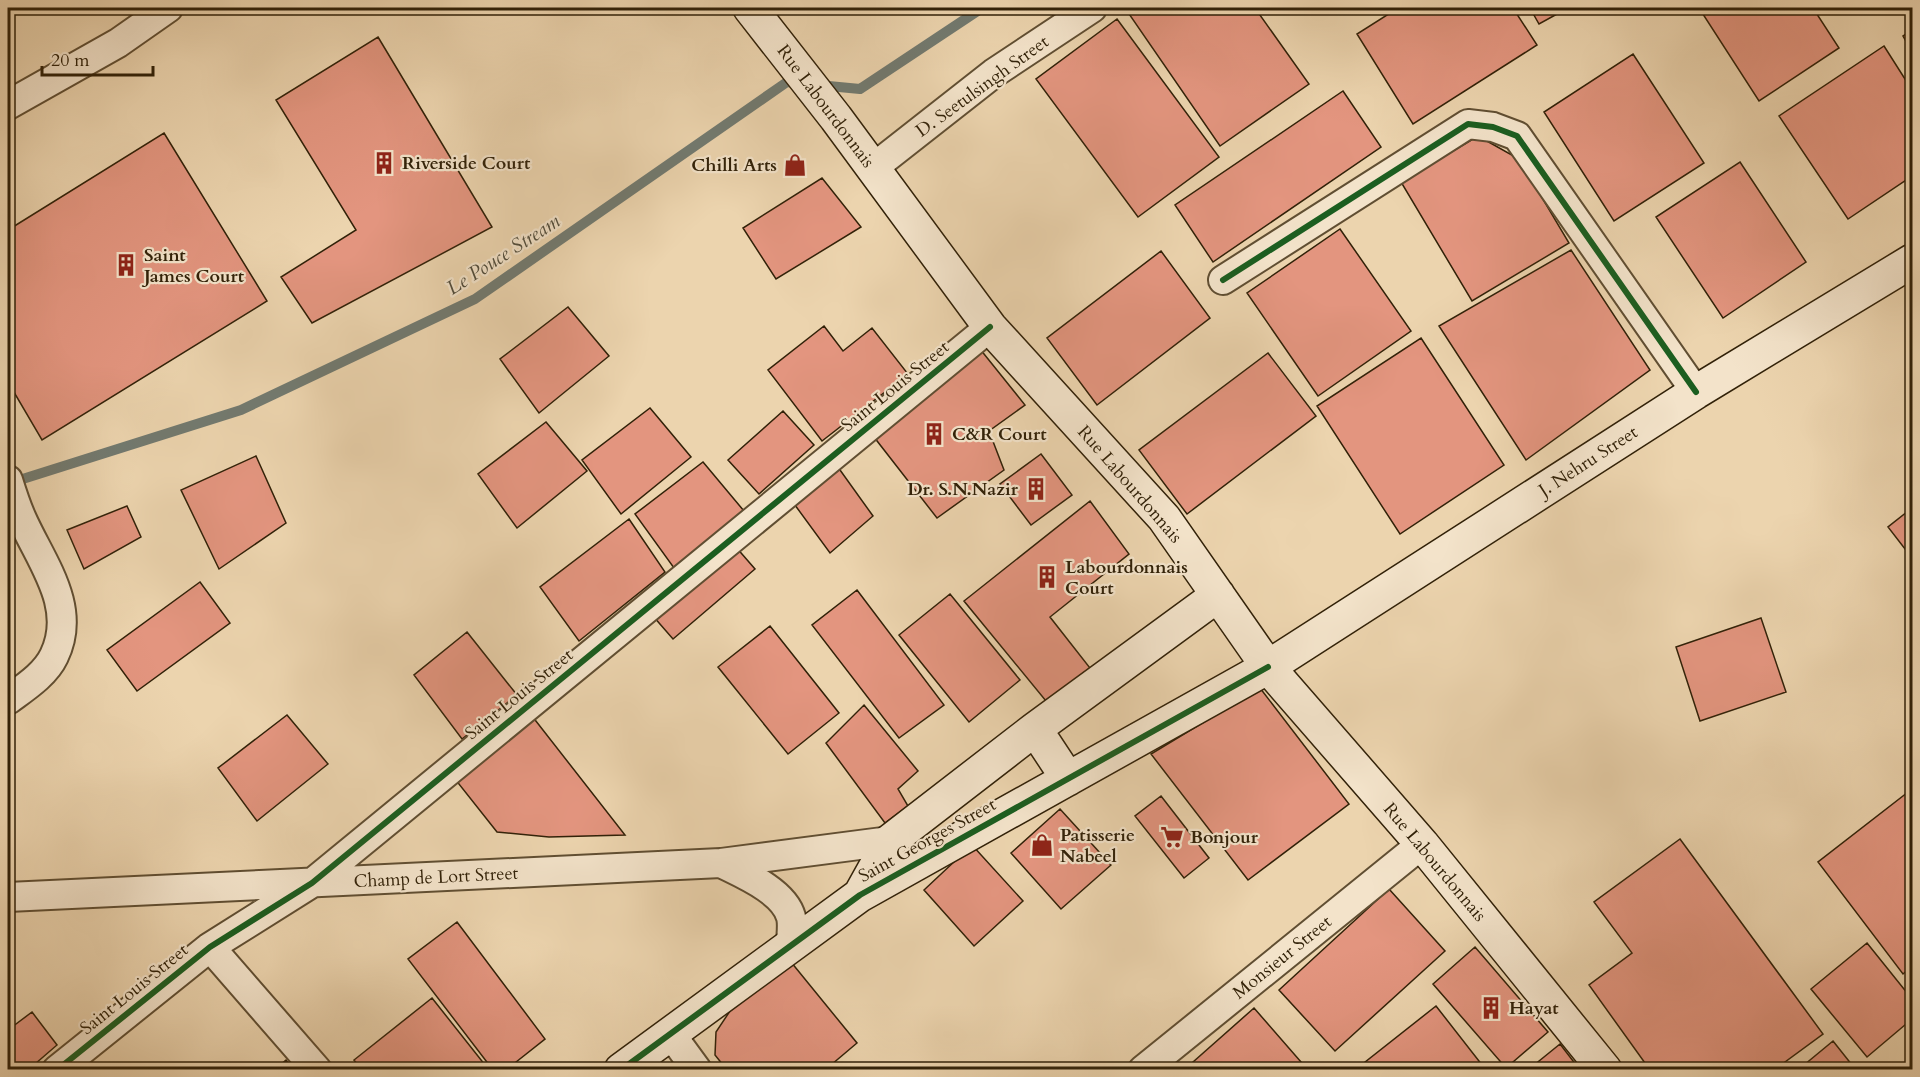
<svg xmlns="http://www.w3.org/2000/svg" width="1920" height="1077" font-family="Cardo,serif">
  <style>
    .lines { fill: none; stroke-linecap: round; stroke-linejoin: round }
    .stream { stroke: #727a70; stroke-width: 10 }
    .building { fill: #e3957f; stroke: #312108; stroke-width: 1.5 }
    .street-casing { stroke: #604e32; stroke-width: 32 }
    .secondary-casing { stroke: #312108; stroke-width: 36 }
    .street { stroke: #f3e3ca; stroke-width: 28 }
    .secondary { stroke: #f3e3ca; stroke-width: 33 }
    .cycleway-casing { stroke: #f3e3ca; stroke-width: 10 }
    .cycleway { stroke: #1b5e20; stroke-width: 6 }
    .labels { text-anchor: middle; stroke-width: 4.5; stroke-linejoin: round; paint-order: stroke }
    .street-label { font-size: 18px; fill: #312108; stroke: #f3e3ca }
    .poi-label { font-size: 18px; font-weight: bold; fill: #312108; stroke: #f3e3ca; text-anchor: start }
    .water-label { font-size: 20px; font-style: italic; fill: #524d3c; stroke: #f3e3ca }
  </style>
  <rect width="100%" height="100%" fill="#ecd4ae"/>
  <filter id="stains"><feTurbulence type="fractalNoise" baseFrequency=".00333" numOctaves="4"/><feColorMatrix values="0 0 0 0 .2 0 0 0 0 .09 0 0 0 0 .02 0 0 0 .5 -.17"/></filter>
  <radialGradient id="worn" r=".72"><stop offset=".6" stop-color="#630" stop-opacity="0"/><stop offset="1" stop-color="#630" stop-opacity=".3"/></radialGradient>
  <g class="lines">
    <path class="stream" d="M818,85l42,4 122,-81
      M10,483l231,-73 234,-111 312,-217 12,1"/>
  </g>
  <path class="building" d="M1131,8h124l54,76 -89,62 -93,-135z
    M1398,8h115l24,37 -124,79 -56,-90z
    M1530,8h38l-29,16z
    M1699,8h114l26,40 -80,53z
    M1117,19l102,138 -81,60 -102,-138z
    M1912,30v22l-9,-16z
    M378,37l114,190 -180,96 -31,-46 75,-47 -80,-130z
    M1884,46l28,44v86l-64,43 -69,-103z
    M1633,54l71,109 -90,58 -70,-109z
    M1343,91l38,56 -168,115 -38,-57z
    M164,133l103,168 -225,139 -34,-58v-152z
    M1478,136l41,23 50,84 -97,58 -71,-119z
    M1740,162l66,100 -83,56 -67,-101z
    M822,178l39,49 -85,52 -33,-51z
    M1340,229l71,102 -93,65 -71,-103z
    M1571,250l79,120 -124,90 -87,-134z
    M1161,251l49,67 -113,87 -50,-67z
    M568,307l41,49 -70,57 -39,-54z
    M824,326l19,25 29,-23 36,46 -86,67 -54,-71z
    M1421,338l83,127 -104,69 -83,-128z
    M980,349l45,56 -36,26 15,39 -67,48 -63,-81z
    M1268,353l48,63 -129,98 -48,-64z
    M650,408l41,49 -70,57 -39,-54z
    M783,411l31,34 -55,49 -31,-34z
    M546,422l41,49 -70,57 -39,-54z
    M1041,454l31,41 -41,30 -31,-41z
    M256,456l30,67 -67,46 -38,-79z
    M703,462l41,49 -70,57 -39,-54z
    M835,463l38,53 -43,37 -38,-52z
    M1090,501l39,53 -79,63 40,51 -44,33 -82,-100z
    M127,506l14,31 -57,32 -17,-39z
    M1912,508v50l-24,-31z
    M629,519l36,53 -86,69 -39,-54z
    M735,546l20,23 -82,70 -20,-23z
    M200,582l30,41 -93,68 -30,-41z
    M857,590l87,115 -45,33 -87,-113z
    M950,594l70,86 -51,42 -70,-87z
    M1761,618l25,74 -86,29 -24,-74z
    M770,626l69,87 -51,41 -70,-87z
    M467,632l50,63 -55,44 -48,-64z
    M1260,688l89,116 -101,76 -97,-126z
    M864,705l54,66 -20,18 10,17 -23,17 -59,-80z
    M287,715l41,49 -71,57 -39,-53z
    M532,716l93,119 -76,2 -52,-5 -46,-58z
    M8,779l6,72h-6z
    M1912,789v177l-9,8 -85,-112z
    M1161,796l48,62 -25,20 -49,-62z
    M1060,809l51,56 -50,44 -50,-56z
    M1680,839l143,195 -49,36h-124l-61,-85 43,-32 -38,-51z
    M972,845l51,56 -49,45 -50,-56z
    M1389,889l56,62 -110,100 -56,-61z
    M457,922l88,117 -39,31h-13l-85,-111z
    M1867,943l45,56v20l-45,38 -56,-68z
    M1475,947l73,85 -42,36 -73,-84z
    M791,962l66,81 -32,27h-98l-12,-15 1,-23 14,-21z
    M432,998l57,72h-127l-8,-10z
    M1436,1006l50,64h-131z
    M1254,1008l54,62h-124z
    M32,1012l25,33 -29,25h-20v-40z
    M1833,1041l23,29h-58z
    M1560,1044l20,26h-52z
    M286,1060l7,10h-19z"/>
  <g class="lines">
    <g class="street-casing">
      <path id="street" d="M8,105l110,-62 50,-35
        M873,168l121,-95 98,-65
        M1223,280l245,-156 25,3 24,9 179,256
        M8,480c4,13 8,26 14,39 19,43 56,88 32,137 -9,19 -30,32 -46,44
        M721,863c22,11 63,28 70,54 2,8 0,20 0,29
        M8,897l713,-34 169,-22
        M210,947l107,123
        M670,1033l27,37
        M57,1070l153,-123 102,-64 678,-556
        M1143,1070l279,-226"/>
    </g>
    <g class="secondary-casing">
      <path id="secondary" d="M750,8l86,110 154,209 174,191 104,149 154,177 183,226
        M1035,729l33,50
        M860,895l30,-54 145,-112 183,-134
        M621,1070l239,-175 408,-228 428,-275 216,-131"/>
    </g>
    <use href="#street" class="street"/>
    <use href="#secondary" class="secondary"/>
    <g class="cycleway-casing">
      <path id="cycleway" d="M1223,280l245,-156 25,3 24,9 179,256
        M57,1070l153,-123 102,-64 678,-556
        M621,1070l239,-175 408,-228"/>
    </g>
    <use href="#cycleway" class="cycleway"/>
  </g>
  <defs>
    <g id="building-bare" transform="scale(1.8)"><path d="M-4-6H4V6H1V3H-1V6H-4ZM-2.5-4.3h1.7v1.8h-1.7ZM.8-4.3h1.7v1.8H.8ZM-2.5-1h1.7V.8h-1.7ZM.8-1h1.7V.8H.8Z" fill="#8f2418" stroke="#f3e3ca" stroke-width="2.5" paint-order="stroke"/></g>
    <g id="shop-bare" transform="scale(1.8)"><path d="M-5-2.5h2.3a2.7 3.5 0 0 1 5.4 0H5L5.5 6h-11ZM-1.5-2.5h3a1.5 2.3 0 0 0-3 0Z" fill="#8f2418" stroke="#f3e3ca" stroke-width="2.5" paint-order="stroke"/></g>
    <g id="supermarket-bare" transform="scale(1.8)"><path d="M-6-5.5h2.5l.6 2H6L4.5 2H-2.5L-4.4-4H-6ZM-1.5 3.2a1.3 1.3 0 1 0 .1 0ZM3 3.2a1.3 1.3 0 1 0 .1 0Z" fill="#8f2418" stroke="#f3e3ca" stroke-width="2.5" paint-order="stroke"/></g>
  </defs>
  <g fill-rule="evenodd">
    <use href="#building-bare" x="384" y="163"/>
    <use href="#shop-bare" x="795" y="165"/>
    <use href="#building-bare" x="126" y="265"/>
    <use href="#building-bare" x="934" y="434"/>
    <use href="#building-bare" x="1036" y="489"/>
    <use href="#building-bare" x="1047" y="577"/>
    <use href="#supermarket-bare" x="1172" y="837"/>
    <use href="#shop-bare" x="1042" y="845"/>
    <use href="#building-bare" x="1491" y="1008"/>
  </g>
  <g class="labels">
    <g class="street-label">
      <text transform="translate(982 86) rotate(-36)" y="6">D. Seetulsingh Street</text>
      <text transform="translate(826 106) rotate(53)" y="6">Rue Labourdonnais</text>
      <text transform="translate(895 386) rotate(-39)" y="6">Saint Louis Street</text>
      <text transform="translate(1588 461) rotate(-33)" y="6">J. Nehru Street</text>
      <text transform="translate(1130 484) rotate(49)" y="6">Rue Labourdonnais</text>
      <text transform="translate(519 694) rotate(-39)" y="6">Saint Louis Street</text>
      <text transform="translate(927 840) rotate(-29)" y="6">Saint Georges Street</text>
      <text transform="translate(1435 862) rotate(50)" y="6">Rue Labourdonnais</text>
      <text transform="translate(436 877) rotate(-3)" y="6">Champ de Lort Street</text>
      <text transform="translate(1282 957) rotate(-39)" y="6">Monsieur Street</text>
      <text transform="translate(134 989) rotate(-39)" y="6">Saint Louis Street</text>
    </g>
    <g class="poi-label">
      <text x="402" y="169">Riverside Court</text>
      <text x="777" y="171" text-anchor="end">Chilli Arts</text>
      <text x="144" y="261">Saint<tspan x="144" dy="21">James Court</tspan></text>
      <text x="952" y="440">C&amp;R Court</text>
      <text x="1018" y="495" text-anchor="end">Dr. S.N.Nazir</text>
      <text x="1065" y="573">Labourdonnais<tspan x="1065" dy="21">Court</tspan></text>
      <text x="1060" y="841">Patisserie<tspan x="1060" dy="21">Nabeel</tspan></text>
      <text x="1190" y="843">Bonjour</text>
      <text x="1509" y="1014">Hayat</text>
    </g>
    <g class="water-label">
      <text transform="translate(503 254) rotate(-33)" y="7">Le Pouce Stream</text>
    </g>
  </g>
  <rect width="1920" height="1077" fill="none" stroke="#ecd4ae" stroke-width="30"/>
  <rect x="9" y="9" width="1902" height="1059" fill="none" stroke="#312108" stroke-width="3"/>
  <rect x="15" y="15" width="1890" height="1047" fill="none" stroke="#312108" stroke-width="1.5"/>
  <path d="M42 66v9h111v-9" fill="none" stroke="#312108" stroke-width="3"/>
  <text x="51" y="66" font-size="18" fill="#312108" stroke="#f3e3ca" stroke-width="4.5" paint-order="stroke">20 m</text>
  <rect width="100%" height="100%" filter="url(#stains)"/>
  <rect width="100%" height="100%" fill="url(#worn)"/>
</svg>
